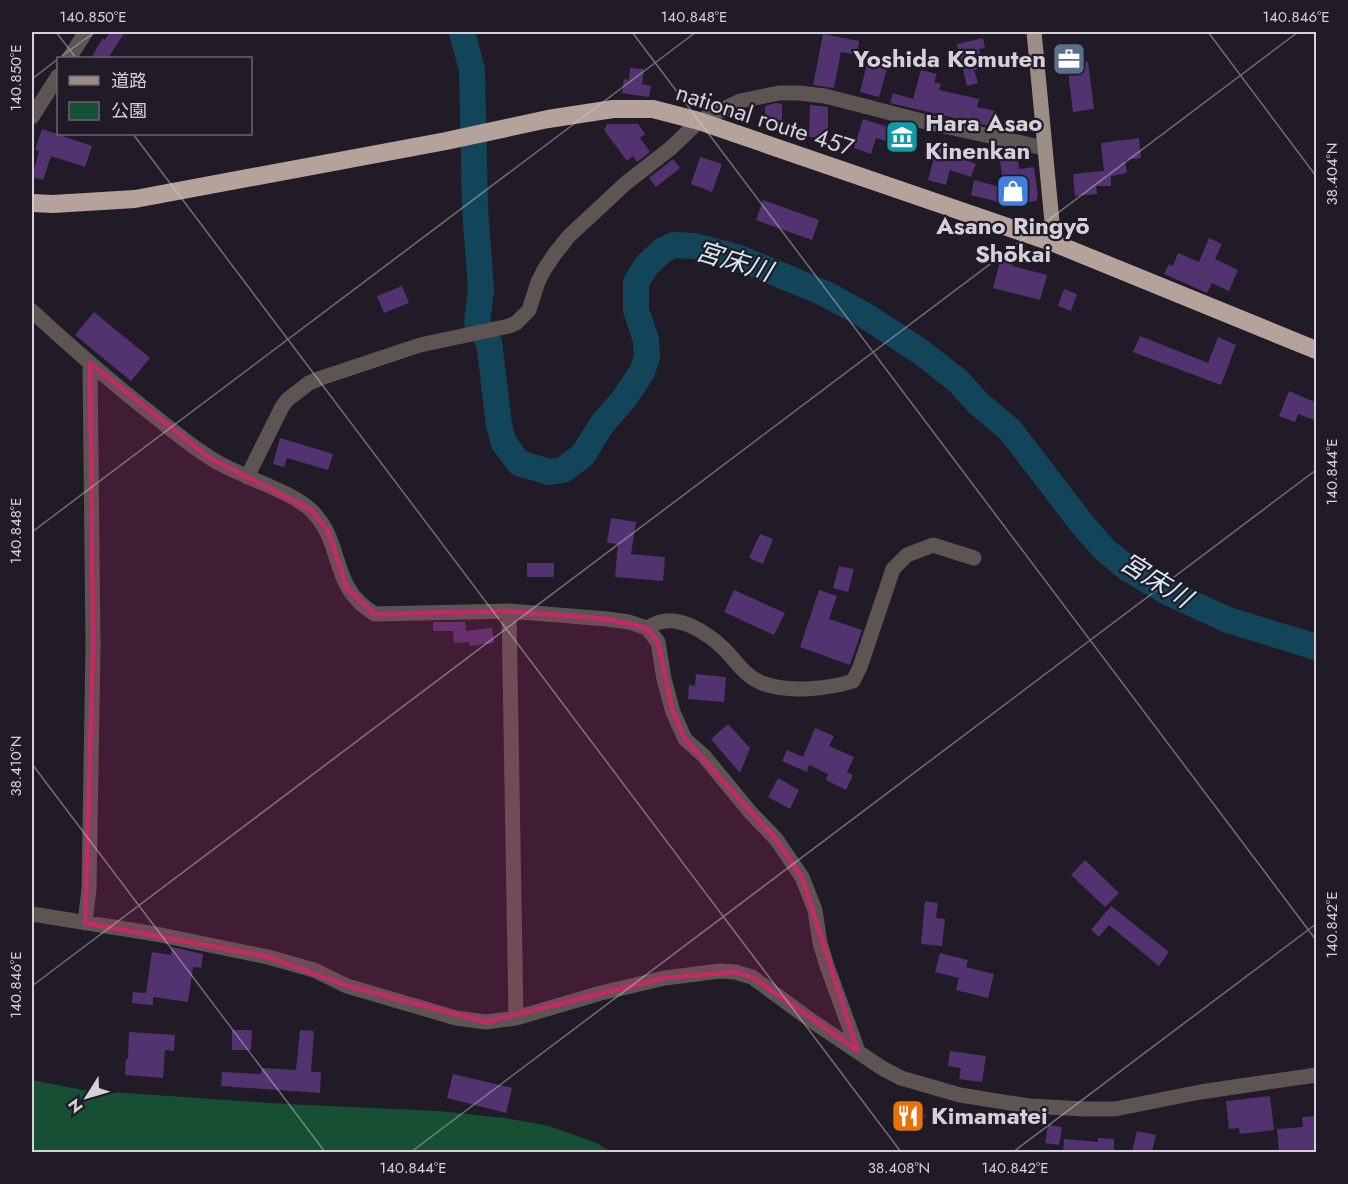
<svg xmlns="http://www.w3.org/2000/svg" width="1348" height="1184" font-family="Jost,'Noto Sans JP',sans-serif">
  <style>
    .green { fill: #164f33 }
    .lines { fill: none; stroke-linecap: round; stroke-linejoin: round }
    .river { stroke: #13455a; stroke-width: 26 }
    .building { fill: #523370 }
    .minor { stroke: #5d5552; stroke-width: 15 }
    .major { stroke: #9c8d85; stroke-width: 15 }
    .highway { stroke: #b5a29a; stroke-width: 18 }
    .marked { fill: #c42a68; fill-opacity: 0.2; stroke: #c42a68; stroke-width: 4.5; stroke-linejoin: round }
    .ticks { fill: none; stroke: #d5d1da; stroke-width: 1.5; stroke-opacity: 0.45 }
    .labels { text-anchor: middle; stroke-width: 4.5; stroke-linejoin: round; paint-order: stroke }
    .poi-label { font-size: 24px; font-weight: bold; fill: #d5d1da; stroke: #211b28; text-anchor: start }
    .street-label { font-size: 24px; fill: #d5d1da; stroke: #211b28 }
    .water-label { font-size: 26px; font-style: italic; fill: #d3e8f3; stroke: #211b28 }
    .neatline { fill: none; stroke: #d5d1da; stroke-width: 2 }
    .ticks-label { font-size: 15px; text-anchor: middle; fill: #d5d1da }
  </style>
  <rect width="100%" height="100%" fill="#211b28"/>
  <path class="green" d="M32,1080l50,10 203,14 154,7 66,7 44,8 48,17 14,9h-579z"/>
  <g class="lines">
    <path class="river" d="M462,32l10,38 3,138 6,81 -4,34 12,19 10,83 5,18 15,20 30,9 14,-2 20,-15 19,-31 22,-25 18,-27 5,-15 -1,-17 -10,-30v-28l11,-17 16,-15 11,-5 20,1 43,11 89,37 40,22 55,36 37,29 21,23 31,26 72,94 23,26 22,18 42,25 59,27 88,27"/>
  </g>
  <path class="building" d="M110,32h15l-17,26h-17l12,-20 2,2z
    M823,34l36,7 -2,14 -16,-3 -7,36 -21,-3z
    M983,38l2,10 -6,1 4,19 -9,2 4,13 -11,3 -10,-42z
    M1088,62l6,47 -21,3 -6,-48z
    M867,64l20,5 -8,28 -19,-5z
    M630,68l14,1 -2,15 9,2 -2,11 -27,-4 2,-14 5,1z
    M921,70l16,4 -3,8 7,2 -2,6 40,9 -2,8 18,4 -6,15 -99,-23 3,-10 20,6z
    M776,103l6,1v18l-17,-1v-15z
    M810,105l18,2v30h-19z
    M863,119l31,10 1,-5 22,6 -5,18 -36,-10 -5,16 -17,-6z
    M607,124h31l7,10 -5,4 10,14 -13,10 -4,-6 -6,5 -23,-31z
    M42,129l50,17 -7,21 -34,-11 -8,24 -11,-3 7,-26 -4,-1z
    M1139,138l2,20 -16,2 2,13 -16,3v10h-15l1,8 -22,2 -2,-22 31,-3 -3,-28z
    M937,147l18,5 -1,3 22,9 -5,13 -21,-7 -4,15 -18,-5z
    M1015,152h2l2,17 15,-2 4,29 -2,5 -30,3 -35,-9 3,-15 30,8 -5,-34z
    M700,157l22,7 -10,28 -21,-8z
    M673,159l7,9 -24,19 -7,-9z
    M763,200l56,20 -7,20 -56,-20z
    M1209,238l13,6 -7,15 23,11 -9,21 -17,-8 -5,10 -43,-19 5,-10 4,2 5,-13 21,9z
    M1002,254l12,3 -2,9 35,9 -7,25 -47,-12z
    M402,286l7,17 -25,10 -7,-17z
    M1064,289l13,5 -6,17 -13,-5z
    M94,312l56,46 -19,23 -56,-46z
    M1140,336l68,27 10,-26 18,8 -15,40 -88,-33z
    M1289,391l28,12v18l-19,-7 -3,8 -16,-6z
    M280,438l53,16 -5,16 -41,-12 -3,9 -11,-3z
    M611,518l25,4 -5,32 34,3 -2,24 -48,-4 3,-33 -11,-1z
    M760,534l13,5 -10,25 -14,-6z
    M527,563h27v14h-27z
    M839,566l15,3 -6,23 -15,-4z
    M734,590l51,23 -11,22 -50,-23z
    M819,590l18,6 -8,23 33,11 -12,35 -50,-18z
    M433,622h32l1,9 26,-3 2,15 -24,3 -1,-4 -15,1 -1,-12h-20z
    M696,674l30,3 -2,25 -36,-3 1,-14 6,1z
    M728,724l22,24 -10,25 -29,-34z
    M815,728l19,8 -5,10 25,11 -7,15 6,3 -7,15 -20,-10 2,-6 -19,-9 -2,7 -25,-11 5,-11 16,7z
    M778,778l21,12 -9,19 -22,-12z
    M1085,860l34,33 -14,14 -34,-32z
    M925,901l13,2 -2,15 9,1 -3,27 -21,-2z
    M1111,906l58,46 -10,14 -50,-41 -10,12 -8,-7z
    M172,947l31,7 -2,14 -8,-1 -5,35 -35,-5v8l-21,-2 1,-11 13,1 6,-41 19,3z
    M940,953l28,7 -2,7 28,7 -6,24 -32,-8 3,-12 -24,-6z
    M232,1030h20l-1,20h-19z
    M300,1030l14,1 -3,41h10l-1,21 -99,-7 1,-14 39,2 1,-6 34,2z
    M129,1032l46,3 -1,16 -9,-1 -2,28 -38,-3 1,-16h2z
    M950,1051l36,5 -4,26 -23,-3 2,-11 -13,-2z
    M453,1074l59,14 -6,25 -59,-15z
    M1270,1096l4,34 -34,4 -1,-6 -10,1 -3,-28z
    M898,1104l28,11 -7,17 -28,-11z
    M1317,1116v36h-38l-2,-23 26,-2 -1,-10z
    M1048,1125l14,2 -3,18 -14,-2z
    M1137,1131l19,4 -4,17h-20z
    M1098,1138l16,1v13h-51l1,-13 34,3z"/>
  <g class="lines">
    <path class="minor" d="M69,58l17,-26
      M32,117l26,-41
      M32,311c39,36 79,71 121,104 19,15 38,31 59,44 26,17 81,32 101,53 32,34 16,75 62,102l134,-3 98,8 22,3 18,6 11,14 6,37 9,33 12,27 19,17 47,57 25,26 26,38 13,33 5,33 7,23 31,85
      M247,477l35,-70 5,-7 22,-17 12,-5 99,-33 89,-19 7,-3 13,-13 9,-28 6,-12 10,-15 15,-19 57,-53 45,-35 28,-27 41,-20 39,-8h20l26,3 97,25 122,27
      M509,611l7,407
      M647,628c4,-2 9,-5 13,-6 21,-6 47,11 62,25 13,12 22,29 40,36 24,10 67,6 91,-2l7,-14 33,-98 14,-14 26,-10 41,13
      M32,914l124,20 112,23 46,13 33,16 109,32 30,4 30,-4 85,-25 64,-15 55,-7 15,1 17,5 60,44 70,47 19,10 59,17 69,11 56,3h30l85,-17 116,-17
      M85,923l4,-34 4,-243 -3,-283"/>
    <path class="major" d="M1034,32l20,211"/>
    <path class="highway" d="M32,203l21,1 82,-5 311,-58 102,-22 65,-10h40l46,12 355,122 262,107"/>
  </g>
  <path class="marked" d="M90,363l120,95 102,52 16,21 19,57 28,26 134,-3 98,8 40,9 11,14 15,70 12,27 91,100 26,38 56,174 -106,-74 -17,-5 -70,6 -179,44 -139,-36 -79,-29 -183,-34 8,-277z"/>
  <path class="ticks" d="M56,32l20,26M632,32l684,908M1208,32l108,144M59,58l36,-26M32,79l26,-20M133,134l768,1018M32,532l664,-500M32,764l293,388M32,986l1266,-954M411,1152l905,-682M1013,1152l303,-228"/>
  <defs>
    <g id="office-square" transform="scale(1.725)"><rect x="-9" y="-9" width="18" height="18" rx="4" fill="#5c6f8a" stroke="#211b28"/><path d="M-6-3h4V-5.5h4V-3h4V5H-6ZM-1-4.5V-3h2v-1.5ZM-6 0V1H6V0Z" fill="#fff"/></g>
    <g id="museum-square" transform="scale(1.725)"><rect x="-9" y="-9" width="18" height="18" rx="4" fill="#0f9aa8" stroke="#211b28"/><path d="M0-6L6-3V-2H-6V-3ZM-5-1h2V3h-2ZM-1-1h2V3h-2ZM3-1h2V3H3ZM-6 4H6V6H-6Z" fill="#fff"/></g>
    <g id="shop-square" transform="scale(1.725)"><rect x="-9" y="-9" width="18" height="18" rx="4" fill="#3f7fe0" stroke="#211b28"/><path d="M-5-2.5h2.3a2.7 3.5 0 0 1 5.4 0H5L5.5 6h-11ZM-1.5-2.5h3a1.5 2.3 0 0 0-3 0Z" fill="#fff"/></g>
    <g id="restaurant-square" transform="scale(1.725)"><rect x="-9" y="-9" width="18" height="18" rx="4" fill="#e8710a" stroke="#211b28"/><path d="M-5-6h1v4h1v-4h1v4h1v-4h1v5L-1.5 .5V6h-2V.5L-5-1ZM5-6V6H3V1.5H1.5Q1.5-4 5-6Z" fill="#fff"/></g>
  </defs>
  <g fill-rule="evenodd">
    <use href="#office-square" x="1069" y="59"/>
    <use href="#museum-square" x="902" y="137"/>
    <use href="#shop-square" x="1013" y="191"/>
    <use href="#restaurant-square" x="908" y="1116"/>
  </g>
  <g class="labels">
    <g class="poi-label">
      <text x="1046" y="67" text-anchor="end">Yoshida Kōmuten</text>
      <text x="925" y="131">Hara Asao<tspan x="925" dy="28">Kinenkan</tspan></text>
      <text x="1013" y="234" text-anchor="middle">Asano Ringyō<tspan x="1013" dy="28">Shōkai</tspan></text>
      <text x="931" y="1124">Kimamatei</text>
    </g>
    <g class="street-label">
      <text transform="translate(765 120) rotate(18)" y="8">national route 457</text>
    </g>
    <g class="water-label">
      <text transform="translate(734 261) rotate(17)" y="9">宮床川</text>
      <text transform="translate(1156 580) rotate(32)" y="9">宮床川</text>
    </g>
  </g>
  <rect width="1348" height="1184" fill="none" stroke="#211b28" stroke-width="66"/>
  <rect x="57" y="57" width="195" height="78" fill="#211b28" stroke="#69646f" stroke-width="1.5"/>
  <rect x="69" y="76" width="30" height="9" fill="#9c8d85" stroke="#69646f" stroke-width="1.5"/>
  <text x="111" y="87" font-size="18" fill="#d5d1da">道路</text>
  <rect x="69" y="102" width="30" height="18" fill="#164f33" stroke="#69646f" stroke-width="1.5"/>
  <text x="111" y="117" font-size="18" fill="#d5d1da">公園</text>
  <g transform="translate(87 1097) rotate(233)" stroke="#211b28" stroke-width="4.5" paint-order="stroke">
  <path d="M0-4.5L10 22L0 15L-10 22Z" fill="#d5d1da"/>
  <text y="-9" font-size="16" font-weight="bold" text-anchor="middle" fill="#d5d1da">N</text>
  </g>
  <rect x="33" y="33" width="1282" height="1118" class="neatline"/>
  <g class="ticks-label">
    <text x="93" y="22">140.850°E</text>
    <text x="694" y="22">140.848°E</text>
    <text x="1296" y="22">140.846°E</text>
    <text transform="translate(16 78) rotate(-90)" y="5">140.850°E</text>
    <text transform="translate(1332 174) rotate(-90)" y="5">38.404°N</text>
    <text transform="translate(1332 472) rotate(-90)" y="5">140.844°E</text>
    <text transform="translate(16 531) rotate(-90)" y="5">140.848°E</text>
    <text transform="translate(16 766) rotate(-90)" y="5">38.410°N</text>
    <text transform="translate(1332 925) rotate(-90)" y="5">140.842°E</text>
    <text transform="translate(16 985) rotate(-90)" y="5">140.846°E</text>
    <text x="413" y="1173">140.844°E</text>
    <text x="899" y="1173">38.408°N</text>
    <text x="1015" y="1173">140.842°E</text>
  </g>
</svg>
